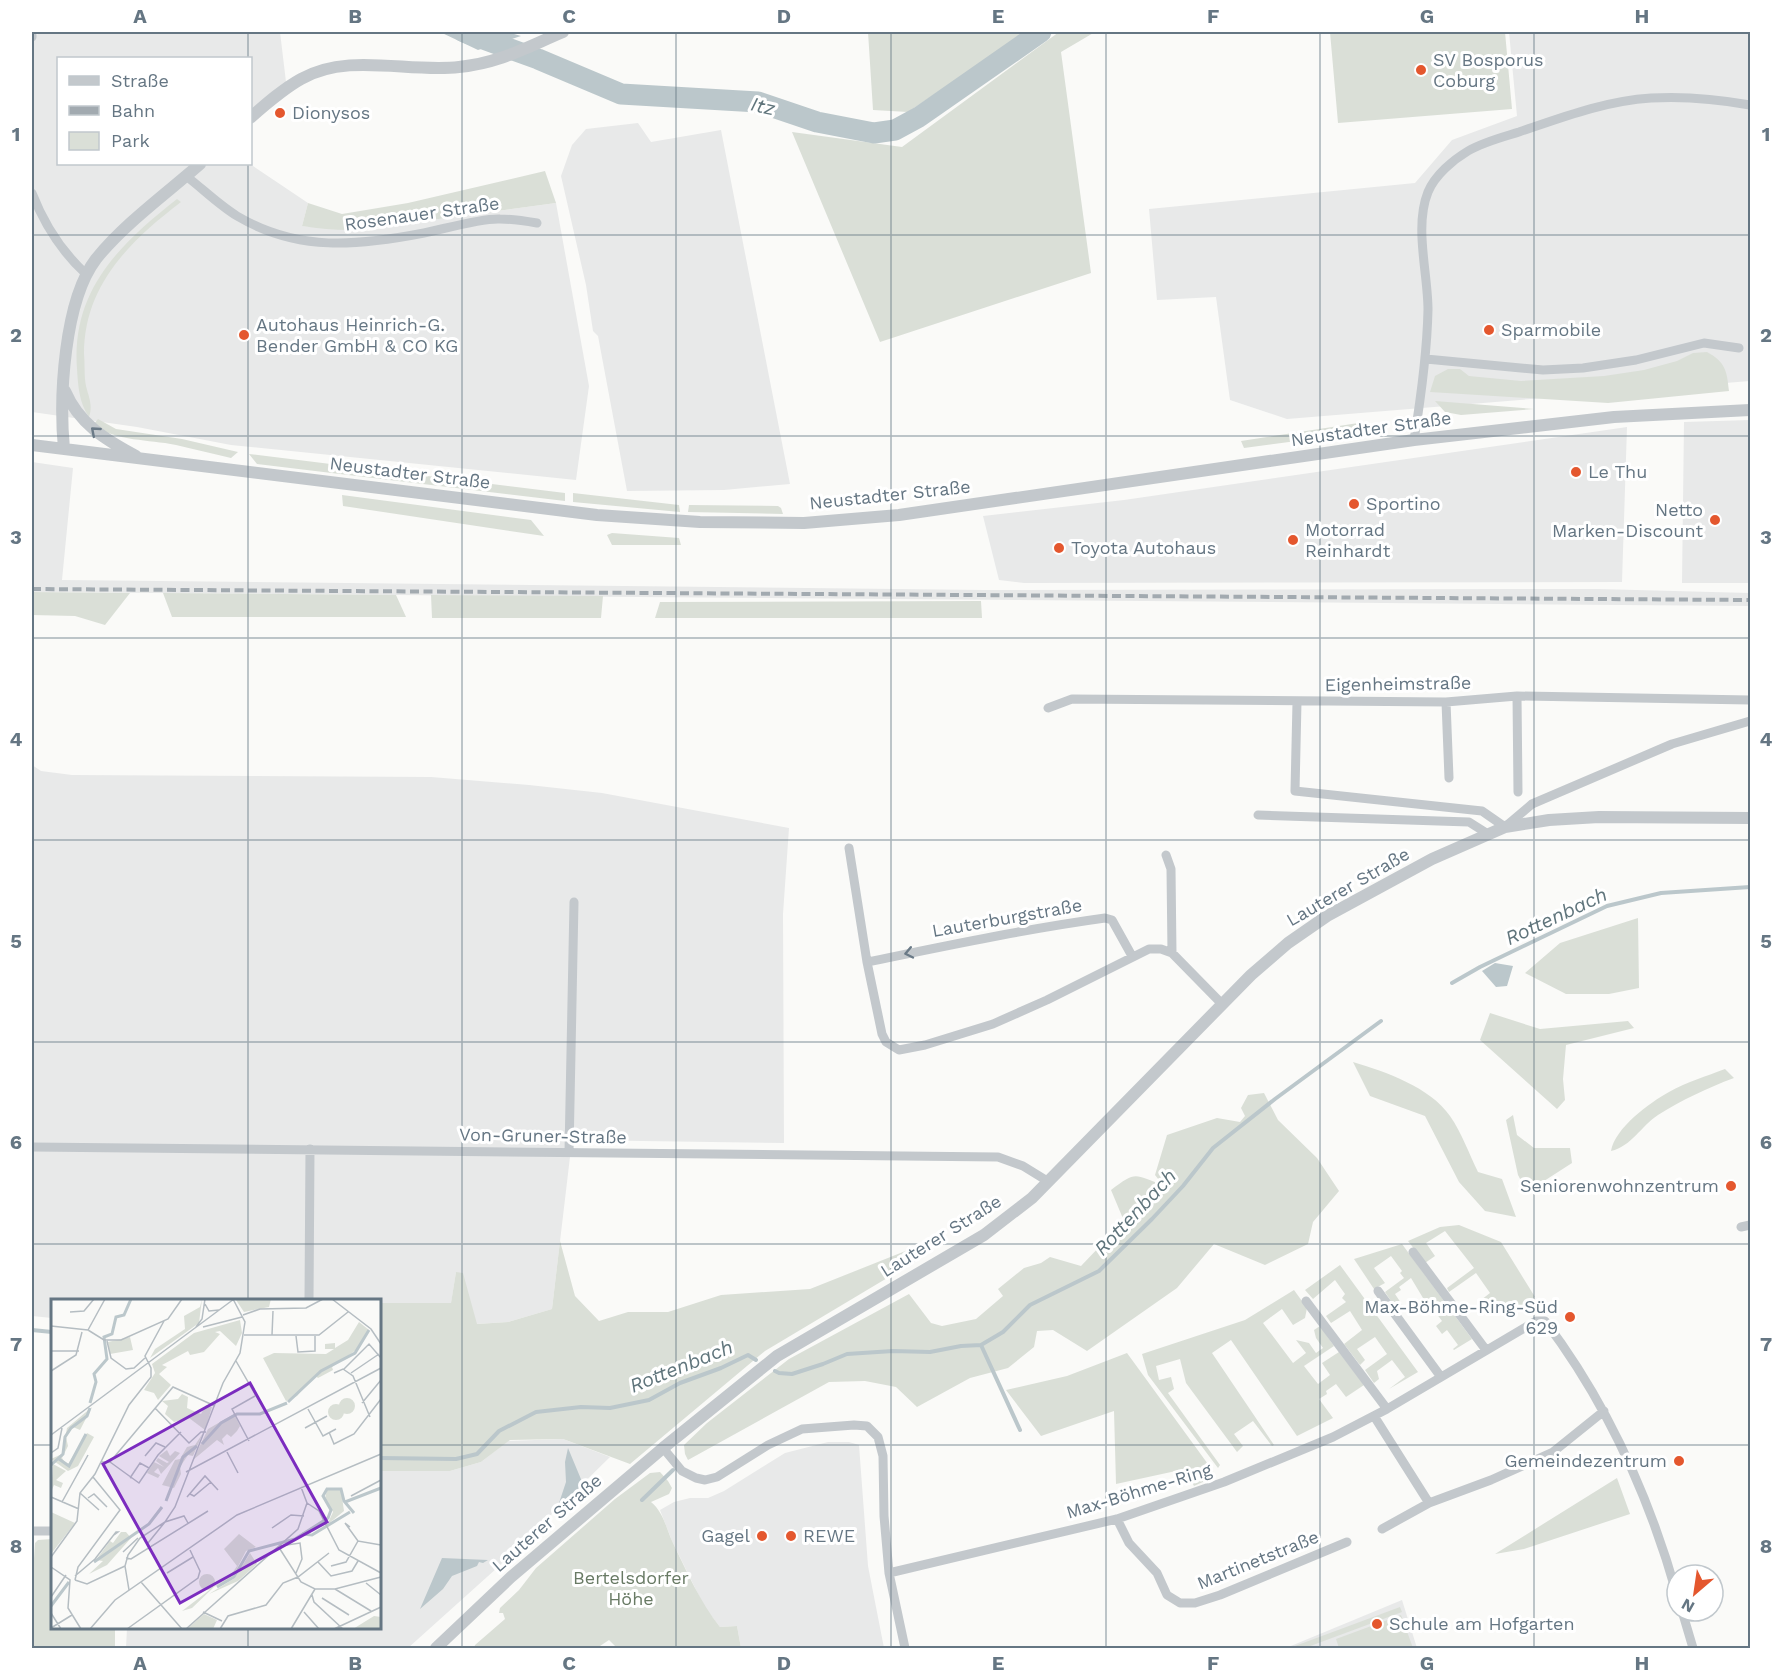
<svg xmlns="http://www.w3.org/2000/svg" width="1782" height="1680" font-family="'Work Sans',sans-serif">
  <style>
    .built { fill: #e8e9e9 }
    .green { fill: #dadfd7 }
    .water { fill: #bbc7cb }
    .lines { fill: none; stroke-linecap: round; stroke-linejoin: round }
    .stream { stroke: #bbc7cb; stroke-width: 4 }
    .river { stroke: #bbc7cb; stroke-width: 21 }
    .minor { stroke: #c3c8cc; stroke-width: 9 }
    .tertiary { stroke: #c3c8cc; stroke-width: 12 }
    .rail { stroke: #a2aab0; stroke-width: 4; stroke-dasharray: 9 4.5; stroke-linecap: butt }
    .oneway { stroke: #6a7a87 }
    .grid { fill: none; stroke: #657683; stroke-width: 1.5; stroke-opacity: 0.55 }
    .poi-dot { fill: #e4572e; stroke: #fff; stroke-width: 2 }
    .labels { text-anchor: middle; stroke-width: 6; stroke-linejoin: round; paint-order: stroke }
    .poi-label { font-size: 18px; fill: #657683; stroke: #fff; text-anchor: start }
    .street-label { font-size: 18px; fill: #657683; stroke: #fff }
    .park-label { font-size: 18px; fill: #687a64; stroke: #fff }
    .water-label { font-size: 20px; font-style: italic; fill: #60757c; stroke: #fff }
    .inset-river { fill: none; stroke: #bbc7cb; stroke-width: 3 }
    .inset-road { fill: none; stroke: #b5bdc2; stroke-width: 1.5 }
    .view { fill: #7b2cbf; fill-opacity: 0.15; stroke: #7b2cbf; stroke-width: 3 }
    .inset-edge { fill: none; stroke: #657683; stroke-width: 3 }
    .neatline { fill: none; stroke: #657683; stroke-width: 2 }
    .grid-label { font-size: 20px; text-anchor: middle; font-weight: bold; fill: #657683 }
  </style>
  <rect width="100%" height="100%" fill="#fafaf8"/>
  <path class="built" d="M41,32h239l6,50 -35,28 -1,-52h-192v106h192l58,39 -6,23 67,5 26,-6 161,-22 33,183 -13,94 -345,-35 -94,-18 -105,-15v-374z
    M1509,32h241v349l-463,38 -57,-19 -14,-103 -59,3 -8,-91 266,-26 37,-43 65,-24z
    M638,123l13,19 70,-12 69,354 -66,6 -97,1 -29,-155 -5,-5 -7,-46 -25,-109 11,-31 14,-16z
    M1750,420v163h-68l2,-161z
    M1627,427l-5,155 -598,1 -25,-3 -16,-64 141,-16z
    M32,462l41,6 -11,112 923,10 613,-1 152,4v13l-1718,-14z
    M32,765l9,6 31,4 359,2 98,8 73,8 187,35 -6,86 1,229 -212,-3 -20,169 -44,13 -32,2 -7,-24 -13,-28 -5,32 -71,-1v-3h-328v18l-20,-2z
    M563,1439l47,18 -113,111 -89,80h-282l1,-20h253v-157h70l31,-9 27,-21z
    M828,1442h21l10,3 9,121 16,82h-143l-4,-22 -17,1 -15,-19 -33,-67 -12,-31 14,-8 16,-4h18l16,-7 61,-38z
    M1402,1600l15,48h-131z"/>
  <path class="green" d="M868,32h159l-119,80 -35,-2z
    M1059,32h36l-34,20 30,221 -211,69 -88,-210 110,15z
    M1330,32h175l7,77 -174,14z
    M545,171l11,32 -161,22c-33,7 -59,6 -93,1l6,-23 34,11 66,-11z
    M177,199l4,3c-51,39 -97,83 -97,152 1,10 0,22 2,32 3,12 7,19 3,31 -10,-14 -11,-32 -12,-48 -6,-79 43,-125 100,-170z
    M1707,352c19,10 20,20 22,39l-121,12 -178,-11 5,-16 13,-7h12l9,7 52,5 83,-5 40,-6 33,-9 16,-8z
    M1435,401l99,8 -73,6 -16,-3z
    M98,419l18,10 66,10 56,13 -7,6c-18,-4 -37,-9 -55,-13 -29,-6 -57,-3 -83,-20z
    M1365,422l8,9 -129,17 -3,-7z
    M249,454l316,39v8l-308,-37z
    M573,493l106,12 1,7 -107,-10z
    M342,495l189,25 13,16 -201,-30z
    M689,505l89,1 3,2 2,6 -95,-2z
    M612,533l67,5 2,7h-69l-5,-10z
    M32,592l98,1 -25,32 -30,-9 -43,-1z
    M163,593l233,2 10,22h-234z
    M431,595l172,1 -2,22h-169z
    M981,601l1,17h-327l5,-16z
    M1638,918l1,70 -30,6h-43l-41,-21 35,-30z
    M1490,1013l50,16 88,-8 6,7 -68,17 -3,34 2,21 -8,9 -77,-69z
    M1353,1062c33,10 77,25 97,54 12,17 19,38 28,56l24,7 14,38 -31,-6 -26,-29 -34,-66 -55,-20z
    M1725,1069l9,9c-27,10 -52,22 -76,37 -17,11 -26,31 -47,36 4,-23 38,-48 58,-59 17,-10 38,-16 56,-23z
    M1264,1093l14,27 39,38 22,33 -26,31 -5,22 -43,21 -51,-21 -37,44 -90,63 -34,-21 -16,1 -3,16 -26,21 -38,10 -53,29 -21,-20 -31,-6 -36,1 -141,78 -3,-6 -1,-9 23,-22 82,-64 120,-65 22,29 11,3 34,-7 27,-23 -5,-7 26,-21 17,-5 9,-6 31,9 43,-45 -13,-31c26,-20 23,-15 52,-5l-8,-10 12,-40 50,-17 23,4 5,-6 -4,-8 7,-13z
    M1513,1115l4,20 17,13h36l2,15 -45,29 -9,-17 -12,-55z
    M1459,1225l42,17 34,55 -30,21 -1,-2 5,-4 -7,-9 -5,3 -4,-5 -7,5 -5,-6 9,-7 -14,-20 -27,19 -2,-4 27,-20 -29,-37 -19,12 9,13 -10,7 -17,-22 32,-14z
    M560,1241l15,55 24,25 29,-9h40l53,-17 89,-6 98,-39 11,9 -154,92 -135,113 -67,-25 -53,1 -29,22 -31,9h-70v-168h71l5,-31 7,1 14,51 31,-2 44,-13z
    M1402,1244l70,95 -18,11 -1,-1 5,-4 -11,-15 -5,4 -6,-8 6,-5 -12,-16 -7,5 -6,-7 6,-5 -12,-20 -12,9 2,3 -6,4 8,12 -6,4 -12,-18 19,-14 -4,-5 2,-2 -11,-15 -17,12 11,15 -11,6 -20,-30z
    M1340,1265l78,107 -29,17 16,-12 -13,-17 -15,11 2,8 -5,4 -9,-13 22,-16 -12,-17 -18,12 8,11 -5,5 -16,-21 18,-14 -12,-19 -19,12 -5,-7 20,-14 -4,-4 3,-4 -10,-14 -22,19 -8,-9z
    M1294,1290l13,18 -2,10 -12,7 -11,-16 -19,14 30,40 13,-10 -10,-13 13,3 7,10 7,-5 -7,-10 -2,-8 6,-4 14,20 -30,20 14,18 12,-9 -8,-12 17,-11 25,33 -18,12 -10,-13 -10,7 1,3 -8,5 14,19 -36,18 -66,-96 -19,13 62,92 -2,1 -19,-25 -19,13 9,12 -6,6 -51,-69 -6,-24 -24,7 3,14 12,-3 3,12 -6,4 52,72 -2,3 -70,-93 -6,-21 103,-34z
    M1127,1353l86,118 1,6 -20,9 -9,-17 -69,15 -2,-73 -73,25 -35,-46 61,-14z
    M660,1472l8,9 4,7 -3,6 -18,8c13,11 15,26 22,41 14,29 27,59 47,84l17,-1 4,22h-124l-8,-8 -12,8h-123l1,-3 30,-26 -2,-6h-4l1,-5 19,-18 17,-22 79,-69 35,-26z
    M1617,1478l13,36 -106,35 -29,5z
    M52,1539v89h63v20h-83v-59l3,-46 3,-3z
    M1400,1607l2,5 -97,36h-9l-1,-2z
    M1401,1615l12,33h-74l-3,-9z"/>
  <path class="water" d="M440,32h67l14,4 -43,14z
    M1495,963l18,3 -6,20 -11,1 -14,-16z
    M568,1448l15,36 -27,28 10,-30 -1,-20z
    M442,1558l46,2 -5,3 -4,-1 -2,4 -25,10 -9,13 -23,20z"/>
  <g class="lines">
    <path class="stream" d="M1452,983l28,-16 127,-61 54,-13 89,-6
      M32,1330l20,2
      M981,1345l39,85
      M775,1371l4,2 13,1 31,-10 24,-10 46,-3 37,1 31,-6 20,-1 22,-13 27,-27 69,-34 53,-52 31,-33 30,-38 62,-49 106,-78
      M380,1458l76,1 21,-5 22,-23 37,-19 45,-5 29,1 39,-8 31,-17 41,-15 27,-13 8,5
      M642,1500l31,-30"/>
    <path class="river" d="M464,32l74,27 83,35 137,8 59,20 57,11 21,-3 24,-13 122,-85"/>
    <path class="minor" d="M32,37v-5
      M186,176c17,13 33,29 51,40 61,36 120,30 187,17 20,-4 57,-15 76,-14 12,0 25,2 37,4
      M32,193c12,31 29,58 54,81
      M1426,359l117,11 40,-2 53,-8 68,-17 35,5
      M1414,440c7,-43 13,-86 14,-130 0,-37 -14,-83 0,-118 7,-17 25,-32 40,-41 15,-9 35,-14 51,-19 44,-15 86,-31 132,-34 34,-2 66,1 99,7
      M1517,696l1,96
      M1297,702l-2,89 187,20 23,16 27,-23 140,-60 78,-23
      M1446,702l3,76
      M1048,708l24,-9 374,3 71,-6 233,4
      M1258,815l211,7 19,12
      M849,848l18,114 15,72 4,8 13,8 26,-5 68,-21 54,-24 102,-51h12l11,4
      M1166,855l5,14 1,84 50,51
      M867,962c79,-16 158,-33 238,-44l7,2 20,36
      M32,1147l966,10 25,9 26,16
      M569,1152l5,-250
      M1741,1227l9,-2
      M1413,1252l73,98
      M1378,1291l63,86
      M309,1300l1,-151
      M1306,1301l81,108
      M1374,1416l55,87 62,-23 62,-28 51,-41
      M663,1448l19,23 14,7 9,2 12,-3 51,-32 34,-16 52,-4 13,1 11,11 5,19 1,60 5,57 16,75
      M1117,1519l12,24 28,30 10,22 13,8h15l25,-8 127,-53
      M1382,1529l47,-26
      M32,1531h20
      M889,1573l228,-54 107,-37 109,-45 54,-28 149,-88h9c62,82 104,175 132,274
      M1682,1611l11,37"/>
    <path class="tertiary" d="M250,118c16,-14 33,-29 51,-39 47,-27 107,-6 158,-12 41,-4 68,-20 104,-35
      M65,391c14,33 41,49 71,65
      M32,445l565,70 103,7 104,1 95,-8 515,-75 200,-23 136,-7
      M64,449c-5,-52 0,-148 32,-190 28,-35 71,-66 104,-95
      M436,1648l75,-71 152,-129 114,-92 207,-121 48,-37 219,-223 37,-32 39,-27 105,-57 73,-32 44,-7 50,-3 151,1"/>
    <path class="rail" d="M32,589l1718,11"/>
  </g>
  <defs><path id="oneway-chevron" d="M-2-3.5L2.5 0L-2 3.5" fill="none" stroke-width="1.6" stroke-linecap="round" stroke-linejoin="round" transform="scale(1.5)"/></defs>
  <g class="oneway">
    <use href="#oneway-chevron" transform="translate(95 431) rotate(-139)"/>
    <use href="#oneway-chevron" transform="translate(909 953) rotate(168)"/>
  </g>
  <path class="grid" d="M248,32v26M462,32v1616M676,32v1616M891,32v1616M1106,32v1616M1320,32v1616M1534,32v1616M248,164v1136M32,235h1718M32,436h1718M32,638h1718M32,840h1718M32,1042h1718M32,1244h1718M32,1445h20M380,1445h1370M248,1628v20"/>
  <g class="poi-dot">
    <circle cx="1421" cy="70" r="6"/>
    <circle cx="280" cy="113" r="6"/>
    <circle cx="1489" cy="330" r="6"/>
    <circle cx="244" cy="335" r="6"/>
    <circle cx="1576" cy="472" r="6"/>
    <circle cx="1354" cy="504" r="6"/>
    <circle cx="1715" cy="520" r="6"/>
    <circle cx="1293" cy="540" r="6"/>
    <circle cx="1059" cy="548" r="6"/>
    <circle cx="1731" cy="1186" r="6"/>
    <circle cx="1570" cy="1317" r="6"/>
    <circle cx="1679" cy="1461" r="6"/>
    <circle cx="762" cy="1536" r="6"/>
    <circle cx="791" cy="1536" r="6"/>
    <circle cx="1377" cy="1624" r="6"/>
  </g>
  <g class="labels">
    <g class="poi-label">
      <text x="1433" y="66">SV Bosporus<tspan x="1433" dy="21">Coburg</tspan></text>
      <text x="292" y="119">Dionysos</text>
      <text x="256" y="331">Autohaus Heinrich-G.<tspan x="256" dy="21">Bender GmbH &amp; CO KG</tspan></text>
      <text x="1501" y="336">Sparmobile</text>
      <text x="1588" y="478">Le Thu</text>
      <text x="1366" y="510">Sportino</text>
      <text x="1703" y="516" text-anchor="end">Netto<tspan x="1703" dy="21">Marken-Discount</tspan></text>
      <text x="1305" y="536">Motorrad<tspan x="1305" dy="21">Reinhardt</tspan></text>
      <text x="1071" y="554">Toyota Autohaus</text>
      <text x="1719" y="1192" text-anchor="end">Seniorenwohnzentrum</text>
      <text x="1558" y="1313" text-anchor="end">Max-Böhme-Ring-Süd<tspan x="1558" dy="21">629</tspan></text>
      <text x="1667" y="1467" text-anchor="end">Gemeindezentrum</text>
      <text x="750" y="1542" text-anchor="end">Gagel</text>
      <text x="803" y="1542">REWE</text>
      <text x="1389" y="1630">Schule am Hofgarten</text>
    </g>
    <g class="street-label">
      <text transform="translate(422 214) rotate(-8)" y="6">Rosenauer Straße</text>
      <text transform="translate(1371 429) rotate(-8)" y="6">Neustadter Straße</text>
      <text transform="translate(410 473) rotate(7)" y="6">Neustadter Straße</text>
      <text transform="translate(890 495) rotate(-6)" y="6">Neustadter Straße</text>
      <text transform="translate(1398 684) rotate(-1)" y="6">Eigenheimstraße</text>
      <text transform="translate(1348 887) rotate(-30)" y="6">Lauterer Straße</text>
      <text transform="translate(1007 918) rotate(-10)" y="6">Lauterburgstraße</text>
      <text transform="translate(543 1136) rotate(1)" y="6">Von-Gruner-Straße</text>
      <text transform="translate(941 1236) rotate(-32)" y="6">Lauterer Straße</text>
      <text transform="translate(1139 1491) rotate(-17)" y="6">Max-Böhme-Ring</text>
      <text transform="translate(547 1523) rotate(-41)" y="6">Lauterer Straße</text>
      <text transform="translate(1258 1560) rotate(-22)" y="6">Martinetstraße</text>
    </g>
    <g class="park-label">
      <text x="631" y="1584">Bertelsdorfer<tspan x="631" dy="21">Höhe</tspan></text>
    </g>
    <g class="water-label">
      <text transform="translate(763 106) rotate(13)" y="7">Itz</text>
      <text transform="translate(1556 916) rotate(-25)" y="7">Rottenbach</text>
      <text transform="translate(1135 1212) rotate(-47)" y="7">Rottenbach</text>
      <text transform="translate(681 1366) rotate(-22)" y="7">Rottenbach</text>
    </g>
  </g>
  <g transform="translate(51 1299)">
    <rect width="330" height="330" fill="#fafaf8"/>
    <path d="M151,0l-3,24 -49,35 5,-9 30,-20 -1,-13 16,-9zM220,0l-2,8 -25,5 -8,-12zM189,21l2,13 -6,13 -16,-15 -5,1 5,2 -16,18 -14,3 -2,-4 -26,14 5,2 -8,7 12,11 -13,15 -4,-7 -10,-3 11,-17 -3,-9 42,-31zM308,23l10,8 -10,18 -27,19 1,3 -15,8 -3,-3 -18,21 -11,5 -23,-43 11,-5 52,1 8,-5h-9v-5l10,-1v5l13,-8zM79,38l3,13 -23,4 -2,-12zM131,95l6,3 -1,11 9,4 5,2 5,-9 6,2 -7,23 -16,-12 -15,4 -9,-8 3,-8 -6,-5 16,-2zM288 107a8 8 0 1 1 16 0a8 8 0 1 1-16 0ZM277 113a8 8 0 1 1 16 0a8 8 0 1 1-16 0ZM41,108l-12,23 -7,-3 -7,10 2,9 -6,12 5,8 20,-33 7,4 -16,29 -10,5 -17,-12 11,-5 5,-26zM183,115l6,12 -3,5 -6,6 -4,-3 -5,5 2,6 -7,-5 -24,20 15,-31zM152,134l-10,23 -5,-1 -8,12 1,7 -7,14 -12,-3 13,-25 5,-1 7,-12 8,-2zM116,151l3,6 5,-5 5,2 -19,21 -3,-6 -4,4 6,3 -2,3 -11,-5 7,-11 10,5 -8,-6 2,-3 9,5 2,-1 -10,-6zM2,165l13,7 -10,9 7,3 -2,5 -7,-3 -3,7zM276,191h14l3,21 -17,14 6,-13 -8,-14zM0,213l24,11 -24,31zM70,233h5l5,6 -24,27 -18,9 14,-13 -7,-1 14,-19 3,2zM188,235l17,13 -10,4 -14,27 -18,9 -22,21 -10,3 51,-39 4,-6 -13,-17zM199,254l7,11 -19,17 -29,13 26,-16zM148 283a8 8 0 1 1 16 0a8 8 0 1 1-16 0ZM153,315l13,6 -4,9h-26zM323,317l7,1v12h-28z" fill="#dadfd7"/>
    <path class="inset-river" d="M237,103l33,-31 34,-18 14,-23M39,104l6,-21 -2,-8 13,-15 -3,-22 8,-3 4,-17 8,-2 7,-16M151,145l19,-21 16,-9h23l27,-11M8,160l10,7 17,-32M0,166l12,-11 2,-17 6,-9 16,-12 3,-8M115,202l17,-44 14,-11M294,203l36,-14M251,235l10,1 38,-23M43,263l55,-38 13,-17M166,288l17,-10 15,-26 46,-12 33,-21 3,-8 -8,-14 4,-7h14l3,12 10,12M0,307l18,-24"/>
    <path class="inset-road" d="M281,0l39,30 10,15M154,5l4,7 10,-1M19,13l14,-1 10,-12M192,16l17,-6 46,-1 17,-9M0,27l37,4M145,28l6,-8 3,-20M152,28l39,-10M37,31l16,10h17l47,-21 14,-20M37,31l17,-31M193,36h75l29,-23M221,36l1,-24M245,37l2,16 17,-1v-15M56,42l4,17 15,11 8,-1 11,-10M0,52h28M185,62l38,66M293,70l25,-25 12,14M0,72l25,-16 6,-23M283,74l9,-4 10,7 17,41M300,74l28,-19M311,104l19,-23M104,109l34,35 12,-11h5M257,110l15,27 13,-7M254,129l22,-12M278,133l5,12 20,-10 27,-35M0,136l183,-136M198,142l-17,-32 23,-13M176,153l11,21M0,154l7,-5 4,-20M94,157l11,-13 9,4M50,163h9l63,-75 42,19M59,163l29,21 19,-28 23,-23M135,173l195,-104M79,179l10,-15 9,5M29,194l19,17M139,195l4,2 17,-14M300,197l30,-16M0,198l28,12M136,198l18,-21 13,14M37,199l6,-4 13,13M11,203l26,-47M256,204l12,8 20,39 42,23M299,228l-5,-4 13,18M221,229l19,-13 13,1M97,244l17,-21 19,-6 4,7M227,247l23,36 14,7h20l46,-12M229,247l20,-3 2,16 -6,14M72,253l15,-14M0,258l26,-36 3,-28 15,-19 34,-69 22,-28v-9l-6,-12 19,-35M75,259l5,1 77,-48M267,263l13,14 21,-5 6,-10M280,267l15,-4 12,-21 23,4M0,268l19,13 -2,28 13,21M116,274l26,-16M24,277l20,-17 21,-27h2l-4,3M24,281l3,-13 42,-57 -27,-33M24,281l12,4 38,-18M90,283l41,47M315,284l15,12M284,290l36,22M78,291l-4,-24 3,-11 12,-17 25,-16 10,-15 48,-124 17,-30 5,-31 -12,-23M261,296l2,7 29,27M0,298l15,-22M271,299l27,17M152,313l19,9M253,313l15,17M0,314l10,16M0,329l21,-13M39,330l25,-29 122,-85 144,-61M76,330l71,-51 2,-7 -10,-21M135,330l112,-100 9,-26 -6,-16M169,330l8,-13 38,-11 17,-22 15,-6 31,-24M240,330l24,-40M283,330l47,-22"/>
    <path class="view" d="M199,84l77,139 -147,81 -77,-139z"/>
    <rect width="330" height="330" class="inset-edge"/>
  </g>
  <rect width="1782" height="1680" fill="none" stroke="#ffffff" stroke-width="66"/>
  <rect x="57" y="57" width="195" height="108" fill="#ffffff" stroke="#c1c8cd" stroke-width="1.5"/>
  <rect x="69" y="76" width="30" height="9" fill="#c3c8cc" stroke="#c1c8cd" stroke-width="1.5"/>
  <text x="111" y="87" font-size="18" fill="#657683">Straße</text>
  <rect x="69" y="106" width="30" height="9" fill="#a2aab0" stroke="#c1c8cd" stroke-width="1.5"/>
  <text x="111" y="117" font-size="18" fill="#657683">Bahn</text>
  <rect x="69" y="132" width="30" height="18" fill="#dadfd7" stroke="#c1c8cd" stroke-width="1.5"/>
  <text x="111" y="147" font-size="18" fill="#657683">Park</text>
  <g transform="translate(1695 1593) rotate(209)"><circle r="28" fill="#ffffff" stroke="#c1c8cd" stroke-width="1.5"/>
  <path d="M0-4.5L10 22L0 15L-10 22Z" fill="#e4572e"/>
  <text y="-9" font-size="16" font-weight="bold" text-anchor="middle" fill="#657683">N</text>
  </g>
  <rect x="33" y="33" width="1716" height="1614" class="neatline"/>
  <g class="grid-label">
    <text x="140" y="23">A</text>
    <text x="355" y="23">B</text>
    <text x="569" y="23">C</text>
    <text x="784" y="23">D</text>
    <text x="998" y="23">E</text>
    <text x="1213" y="23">F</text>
    <text x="1427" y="23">G</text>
    <text x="1642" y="23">H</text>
    <text x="16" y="141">1</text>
    <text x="1766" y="141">1</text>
    <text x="16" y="342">2</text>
    <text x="1766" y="342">2</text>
    <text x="16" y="544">3</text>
    <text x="1766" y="544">3</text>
    <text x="16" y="746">4</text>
    <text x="1766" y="746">4</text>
    <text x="16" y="948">5</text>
    <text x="1766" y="948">5</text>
    <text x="16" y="1149">6</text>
    <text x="1766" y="1149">6</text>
    <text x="16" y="1351">7</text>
    <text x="1766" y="1351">7</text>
    <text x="16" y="1553">8</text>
    <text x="1766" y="1553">8</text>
    <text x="140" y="1670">A</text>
    <text x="355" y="1670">B</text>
    <text x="569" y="1670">C</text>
    <text x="784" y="1670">D</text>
    <text x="998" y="1670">E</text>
    <text x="1213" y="1670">F</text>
    <text x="1427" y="1670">G</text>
    <text x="1642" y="1670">H</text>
  </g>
</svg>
